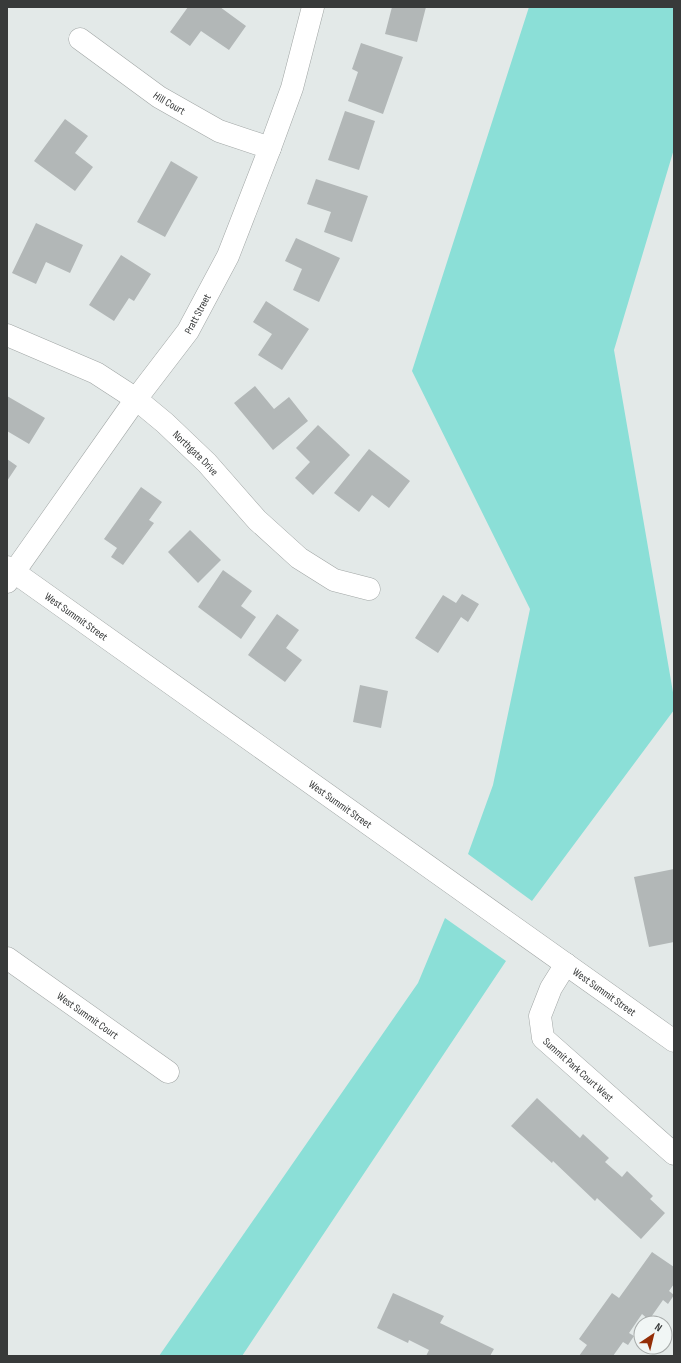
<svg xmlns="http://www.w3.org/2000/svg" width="681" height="1363" font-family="'Sofia Sans Condensed',sans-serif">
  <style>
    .green { fill: #8bdfd7 }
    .building { fill: #b2b7b7 }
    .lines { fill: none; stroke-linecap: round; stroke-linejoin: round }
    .minor-casing { stroke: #a1a6a5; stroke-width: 23 }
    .tertiary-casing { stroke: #a1a6a5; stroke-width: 23 }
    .minor { stroke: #fff; stroke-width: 22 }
    .tertiary { stroke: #fff; stroke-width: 22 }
    .labels { text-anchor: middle; stroke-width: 3.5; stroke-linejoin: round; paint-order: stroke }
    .street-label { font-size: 11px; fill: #383a3a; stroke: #f1f6f5 }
  </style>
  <rect width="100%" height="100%" fill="#e3e9e8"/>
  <path class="green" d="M529,7h145v142l-60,201 60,348v12l-142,191 -64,-47 25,-69 37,-176 -118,-238z
    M445,918l61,43 -4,6 -260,389h-83l259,-373z"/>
  <path class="building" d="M188,7h32l26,19 -17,24 -28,-19 -11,15 -20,-14z
    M392,7h34l-9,35 -32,-8z
    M361,43l42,14 -20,57 -35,-13 10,-29 -6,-3z
    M345,111l30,10 -16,49 -31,-10z
    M65,119l23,17 -13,17 18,14 -18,24 -41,-30z
    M171,161l27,16 -33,60 -28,-15z
    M316,179l52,17 -16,46 -28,-10 7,-20 -24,-8z
    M36,223l47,22 -13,28 -24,-11 -10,22 -24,-11z
    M296,238l44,20 -21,44 -26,-12 9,-21 -17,-8z
    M121,255l30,19 -17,27 -5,-3 -15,23 -25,-16z
    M266,301l43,28 -27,41 -24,-15 14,-21 -19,-12z
    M255,386l19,23 15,-12 19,24 -35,29 -39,-47z
    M7,396l38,22 -16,26 -22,-13z
    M318,425l32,30 -37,40 -18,-17 15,-16 -14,-14z
    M369,449l41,32 -21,27 -17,-13 -13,17 -25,-19z
    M7,459l10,7 -10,15z
    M141,487l21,15 -13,18 5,3 -31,42 -12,-8 6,-9 -13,-9z
    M190,530l31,30 -23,23 -30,-31z
    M223,570l29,21 -11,15 15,11 -15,22 -43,-32z
    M462,594l17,10 -11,18 -7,-5 -23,36 -23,-15 28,-43 13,8z
    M277,614l22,16 -13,18 16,12 -17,22 -37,-27z
    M360,685l28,6 -7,37 -28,-6z
    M674,869v73l-25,5 -15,-70z
    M537,1098l43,40 3,-4 26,24 -4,4 17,15 5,-6 26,25 -3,3 15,14 -24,26 -44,-41 -2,3 -42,-40 -1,2 -41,-37z
    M652,1252l22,15v17l-5,7 5,4 -6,9 -5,-4 -14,20 -7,-6 -13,19 5,3 -6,9 -5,-3 -10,14h-34l8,-11 -8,-6 33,-46 7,5z
    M393,1293l51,23 -4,7 54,26 -4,7h-64l3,-6 -20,-10 -1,3 -31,-15z"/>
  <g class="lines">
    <g class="minor-casing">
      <g id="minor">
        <path id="s1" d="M80,39l79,58 60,34 51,17"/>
        <path id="s2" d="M7,335l89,38 40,26 29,24 42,40 50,57 42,38 35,22 35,9"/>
        <path id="s3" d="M7,582l129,-183 52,-68 40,-75 42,-108 22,-60 21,-81"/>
        <path id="s4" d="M7,958l161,114"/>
        <path id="s5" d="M566,964l-15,24 -11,28 3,22 131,116"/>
      </g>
    </g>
    <g class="tertiary-casing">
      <g id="tertiary">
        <path id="s6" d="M7,567l667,474"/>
      </g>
    </g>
    <use href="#minor" class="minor"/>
    <use href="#tertiary" class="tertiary"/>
  </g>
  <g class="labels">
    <g class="street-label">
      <text dy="4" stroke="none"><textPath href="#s1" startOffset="110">Hill Court</textPath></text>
      <text dy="4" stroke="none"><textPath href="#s3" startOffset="329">Pratt Street</textPath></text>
      <text dy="4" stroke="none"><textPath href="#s2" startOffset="225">Northgate Drive</textPath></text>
      <text dy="4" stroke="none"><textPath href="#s6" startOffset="85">West Summit Street</textPath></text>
      <text dy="4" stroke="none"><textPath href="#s6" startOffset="409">West Summit Street</textPath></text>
      <text dy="4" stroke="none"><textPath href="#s6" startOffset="733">West Summit Street</textPath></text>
      <text dy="4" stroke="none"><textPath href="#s4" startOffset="99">West Summit Court</textPath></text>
      <text dy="4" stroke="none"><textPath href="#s5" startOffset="128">Summit Park Court West</textPath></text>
    </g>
  </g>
  <rect width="681" height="1363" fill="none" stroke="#383a3a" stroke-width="16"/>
  <g transform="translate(653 1335) rotate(35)"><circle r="19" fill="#f1f6f5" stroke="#a7abaa"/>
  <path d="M0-3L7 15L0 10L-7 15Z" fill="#942e07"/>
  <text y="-6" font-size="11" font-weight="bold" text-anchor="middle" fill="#383a3a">N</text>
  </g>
</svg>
